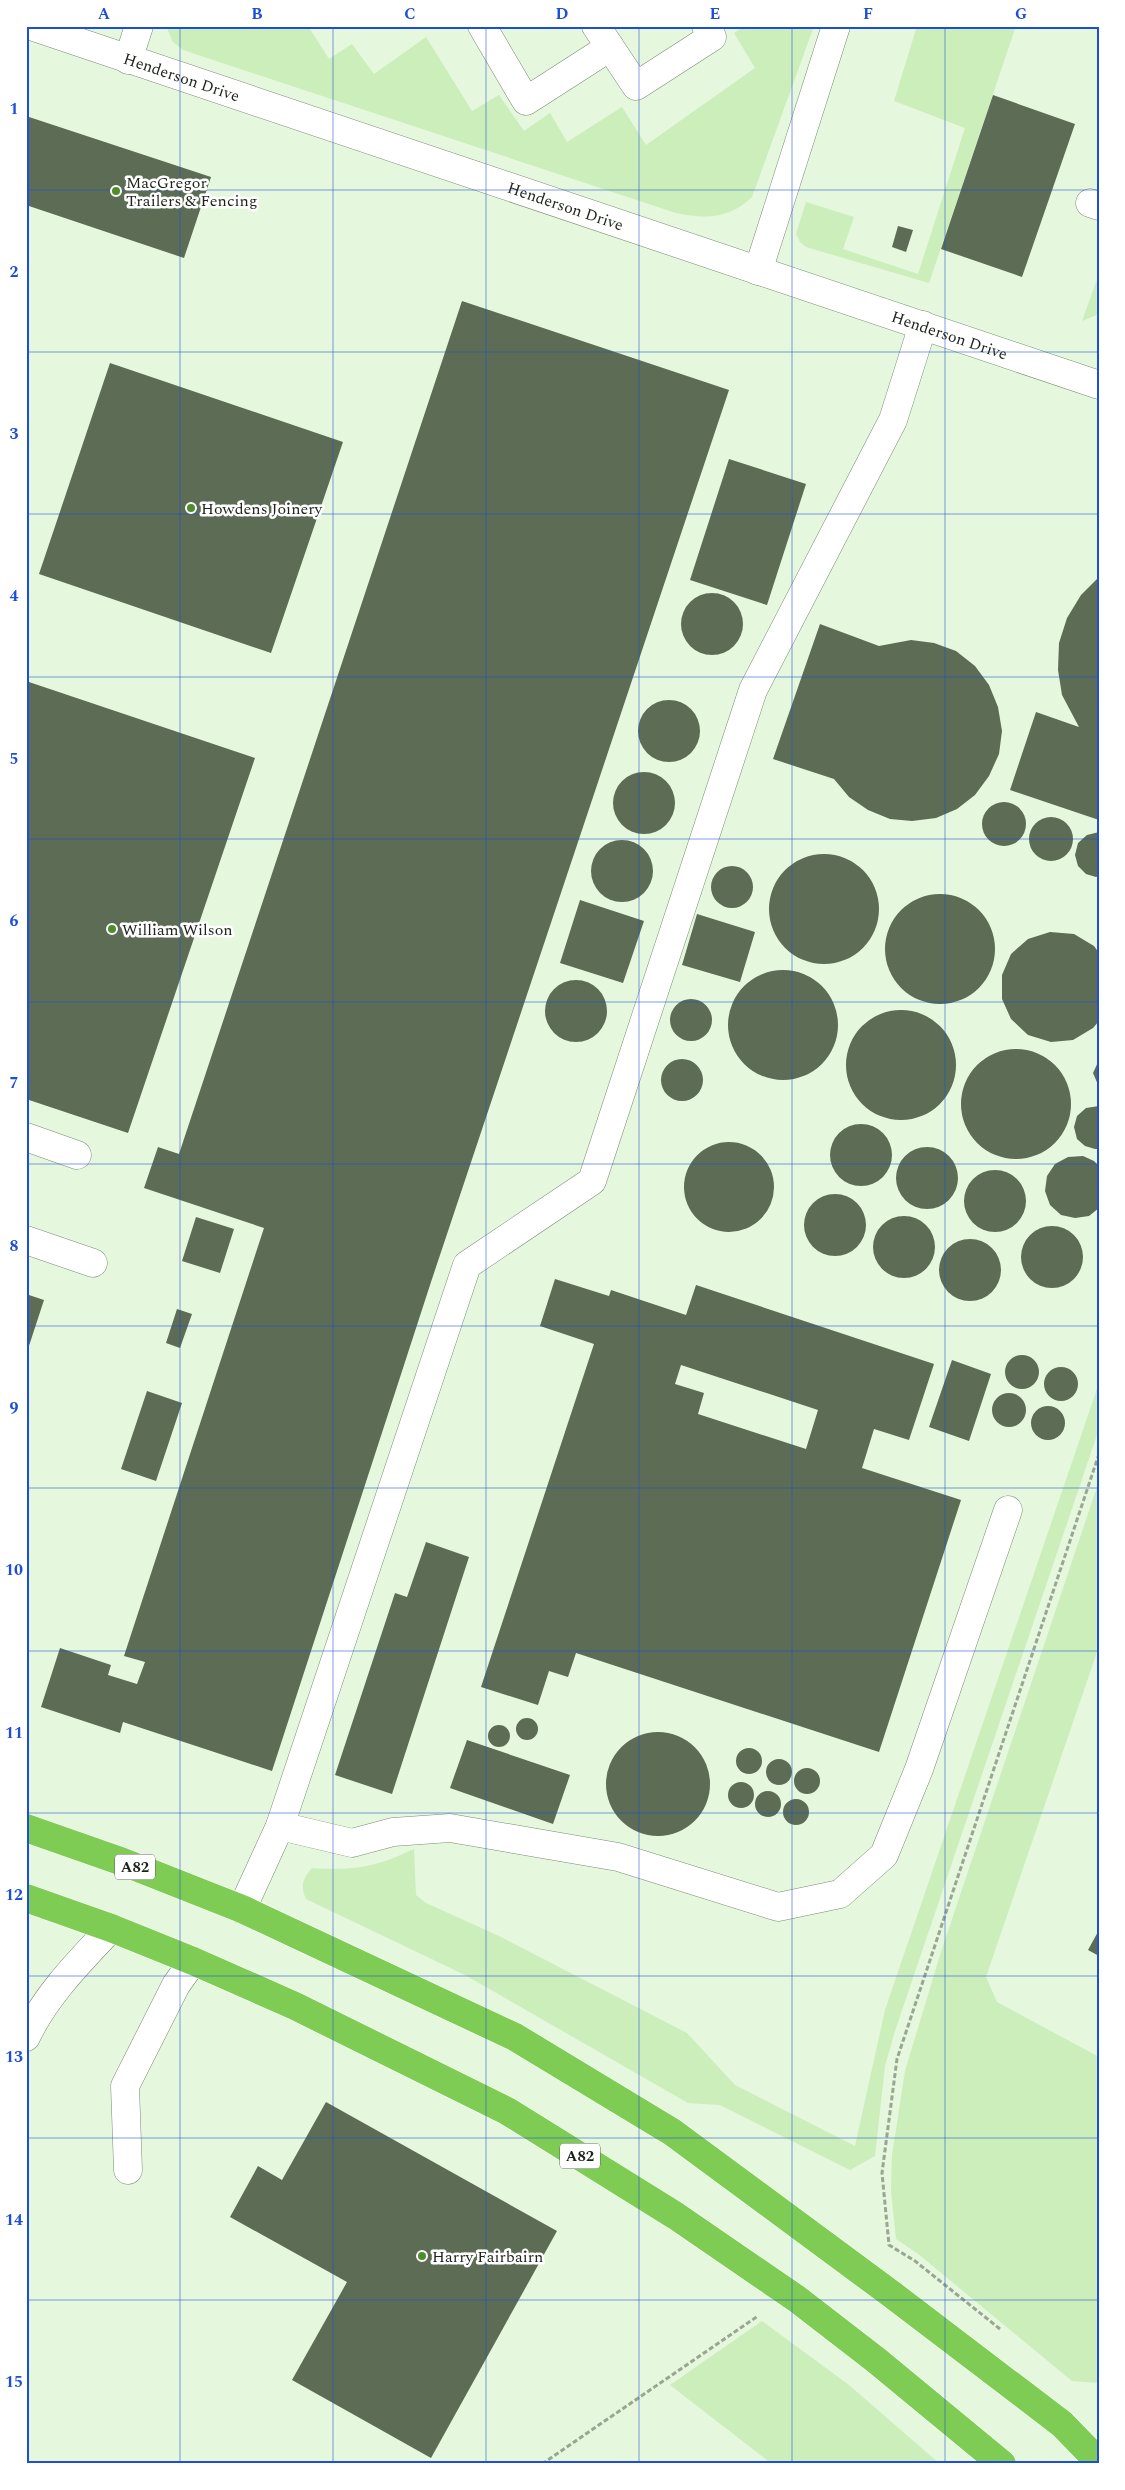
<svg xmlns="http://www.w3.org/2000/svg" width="1125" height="2490" font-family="Spectral,serif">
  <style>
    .green { fill: #cbeebb }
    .building { fill: #5c6c55; fill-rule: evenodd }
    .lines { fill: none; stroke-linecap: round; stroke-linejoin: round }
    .minor-casing { stroke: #7b8c74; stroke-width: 29 }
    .highway-casing { stroke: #fff; stroke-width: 29 }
    .path { stroke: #99a692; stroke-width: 3; stroke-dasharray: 5 2.5; stroke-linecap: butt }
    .minor { stroke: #fff; stroke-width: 28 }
    .highway { stroke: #7ecc53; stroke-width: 28 }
    .grid { fill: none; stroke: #1d4ed8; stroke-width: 1; stroke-opacity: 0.55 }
    .poi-dot { fill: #4f8c2b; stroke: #fff; stroke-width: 2 }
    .labels { text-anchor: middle; stroke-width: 5; stroke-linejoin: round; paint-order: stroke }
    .shield { fill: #fff; stroke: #61655f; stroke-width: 1 }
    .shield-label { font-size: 15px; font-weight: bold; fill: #1d231a }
    .street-label { font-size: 16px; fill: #1d231a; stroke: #fff }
    .poi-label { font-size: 16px; fill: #1d231a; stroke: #fff; text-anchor: start }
    .neatline { fill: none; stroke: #1d4ed8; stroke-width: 2 }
    .grid-label { font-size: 16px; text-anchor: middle; font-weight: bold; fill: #1d4ed8 }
  </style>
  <rect width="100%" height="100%" fill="#e5f7dd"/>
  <path class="green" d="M166,26h142l21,33 23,-15 22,30 52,-37 46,74 27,-16 25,36 26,-18 17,29 55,-35 24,38 109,-77 -21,-35 11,-7h69l-62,171c-23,22 -46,22 -76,16l-493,-163 -10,-8z
    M917,26h99l-87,257 -123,-36 -6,-5 -4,-8 10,-32 48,15 -11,32 75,25 47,-146 -71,-27z
    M1099,274v40l-17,7z
    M1099,1383v46l-204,602 -10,35 -10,90 -25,14 -130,-65 -32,-2 -223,-128 -159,-76c-6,-13 -3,-21 6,-31 42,3 64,-1 102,-19l2,46 10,8 73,33 188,97 48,52 120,61 30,-136z
    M1099,1481v165l-113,331 11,25 102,55v326l-27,-2 -155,-128 -21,-14 -5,-48 1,-36 13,-84 35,-116z
    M762,2321l87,64 91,79h-168l-102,-79z"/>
  <path class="building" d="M993,95l82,29 -53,153 -81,-28z
    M26,116l185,61 -27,81 -158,-53z
    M898,226l15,4 -7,22 -14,-5z
    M462,301l267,89 -298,892 -159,489 -149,-49 -3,11 -79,-26 19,-59 51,17 -3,10 29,9 8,-22 -21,-6 140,-428 -120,-40 14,-41 21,7z
    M110,363l233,79 -72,211 -232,-79z
    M729,459l77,25 -39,121 -77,-25z
    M1099,577v243l-89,-30 26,-78 43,15 -17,-32 -4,-25 1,-27 8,-25 14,-23z
    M681 624a31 31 0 1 1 62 0a31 31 0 1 1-62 0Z
    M820,624l59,22 32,-6 23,3 22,8 19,15 14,19 9,22 4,24 -3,23 -10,22 -14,19 -18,14 -21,9 -24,3 -22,-2 -22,-9 -19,-13 -15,-18 -61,-20z
    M26,681l229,77 -127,375 -102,-34z
    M638 731a31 31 0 1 1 62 0a31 31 0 1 1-62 0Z
    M613 803a31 31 0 1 1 62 0a31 31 0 1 1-62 0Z
    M982 824a22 22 0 1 1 44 0a22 22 0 1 1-44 0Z
    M1029 839a22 22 0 1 1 44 0a22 22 0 1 1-44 0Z
    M1099,832v44l-3,1 -10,-3 -8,-8 -3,-11 3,-12 9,-8z
    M591 871a31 31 0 1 1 62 0a31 31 0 1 1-62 0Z
    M769 909a55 55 0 1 1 110 0a55 55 0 1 1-110 0Z
    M711 887a21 21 0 1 1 42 0a21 21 0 1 1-42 0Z
    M885 949a55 55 0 1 1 110 0a55 55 0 1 1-110 0Z
    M580,900l64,21 -21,62 -63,-20z
    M697,914l58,18 -15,50 -58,-17z
    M1050,932l24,2 20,12 5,7v68l-6,7 -20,12 -22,2 -23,-7 -17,-16 -9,-20v-24l9,-21 17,-15z
    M728 1025a55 55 0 1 1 110 0a55 55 0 1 1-110 0Z
    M545 1011a31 31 0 1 1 62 0a31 31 0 1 1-62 0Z
    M670 1020a21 21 0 1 1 42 0a21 21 0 1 1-42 0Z
    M846 1065a55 55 0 1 1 110 0a55 55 0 1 1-110 0Z
    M961 1104a55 55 0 1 1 110 0a55 55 0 1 1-110 0Z
    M661 1080a21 21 0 1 1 42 0a21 21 0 1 1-42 0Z
    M1099,1060v27l-6,-14z
    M1099,1106v43h-4l-10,-3 -8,-7 -3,-12 3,-11 9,-8z
    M830 1155a31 31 0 1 1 62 0a31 31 0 1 1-62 0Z
    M684 1187a45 45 0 1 1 90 0a45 45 0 1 1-90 0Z
    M896 1178a31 31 0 1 1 62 0a31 31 0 1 1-62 0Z
    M1083,1156l11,5 5,5v42l-10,8 -14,2 -14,-3 -11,-10 -5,-14 2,-15 8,-12 13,-7z
    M964 1201a31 31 0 1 1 62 0a31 31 0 1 1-62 0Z
    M804 1225a31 31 0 1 1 62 0a31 31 0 1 1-62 0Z
    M873 1247a31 31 0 1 1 62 0a31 31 0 1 1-62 0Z
    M196,1217l38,12 -14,44 -38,-12z
    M1021 1257a31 31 0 1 1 62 0a31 31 0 1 1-62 0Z
    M939 1270a31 31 0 1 1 62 0a31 31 0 1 1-62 0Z
    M555,1279l54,17 2,-6 75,25 10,-30 238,79 -25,76 -35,-11 -12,39 99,32 -82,252 -303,-99 -8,24 -19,-6 -11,34 -57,-18 113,-343 -54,-18zM681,1365l137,45 -12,39 -108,-35 6,-21 -29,-9z
    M26,1294l18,6 -17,52h-1z
    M177,1309l15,5 -12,34 -14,-5z
    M1005 1372a17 17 0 1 1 34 0a17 17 0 1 1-34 0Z
    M952,1360l39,14 -22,67 -40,-14z
    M1044 1384a17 17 0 1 1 34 0a17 17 0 1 1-34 0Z
    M147,1391l35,12 -26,78 -35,-12z
    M992 1410a17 17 0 1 1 34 0a17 17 0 1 1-34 0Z
    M1031 1423a17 17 0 1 1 34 0a17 17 0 1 1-34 0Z
    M426,1542l43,15 -77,237 -57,-19 60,-182 12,4z
    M516 1729a11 11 0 1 1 22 0a11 11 0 1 1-22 0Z
    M488 1736a11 11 0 1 1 22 0a11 11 0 1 1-22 0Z
    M606 1784a52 52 0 1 1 104 0a52 52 0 1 1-104 0Z
    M467,1740l103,35 -17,49 -103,-36z
    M736 1761a13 13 0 1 1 26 0a13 13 0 1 1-26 0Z
    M766 1772a13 13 0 1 1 26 0a13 13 0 1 1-26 0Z
    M794 1781a13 13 0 1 1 26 0a13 13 0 1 1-26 0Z
    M728 1795a13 13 0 1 1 26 0a13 13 0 1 1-26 0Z
    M755 1804a13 13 0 1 1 26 0a13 13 0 1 1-26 0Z
    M783 1812a13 13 0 1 1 26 0a13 13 0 1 1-26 0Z
    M1099,1930v26l-11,-6z
    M326,2102l231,129 -126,227 -139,-78 55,-98 -117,-65 28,-51 24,14z"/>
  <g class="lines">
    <g class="minor-casing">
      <g id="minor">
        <path id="s1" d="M31,26l1068,359"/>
        <path d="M482,26l44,75 84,-54"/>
        <path d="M596,26l40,60 76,-49 -6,-11"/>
        <path d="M128,60l11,-34"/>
        <path d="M1090,203l9,3"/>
        <path d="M758,271l78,-245"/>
        <path d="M26,1137l51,18"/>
        <path d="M26,1240l67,23"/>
        <path d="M280,1826l72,17 41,-11 57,-4 168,29 160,50 62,-13 44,-39 35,-86 89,-259"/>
        <path d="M242,1909l38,-83 187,-561 125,-84 161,-491 140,-270 30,-95"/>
        <path d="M26,2037c20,-42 53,-75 85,-109"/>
        <path d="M128,2170l-3,-84 51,-101 17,-24"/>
      </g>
    </g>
    <g class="highway-casing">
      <path id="highway" d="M26,1828l97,34 119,47 273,128 157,95 218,161 172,131 37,38
        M26,1898l85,30 82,33 102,45 212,105 169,105 121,83 79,61 126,104"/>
    </g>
    <path class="path" d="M1000,2329l-85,-68 -26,-16 -7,-72 15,-114 202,-605
      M542,2464l216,-148"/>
    <use href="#minor" class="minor"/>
    <use href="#highway" class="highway"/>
  </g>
  <path class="grid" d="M180,26v2438M333,26v2438M486,26v2438M639,26v2438M792,26v2438M945,26v2438M26,190h1073M26,352h1073M26,514h1073M26,677h1073M26,839h1073M26,1002h1073M26,1164h1073M26,1326h1073M26,1488h1073M26,1651h1073M26,1813h1073M26,1976h1073M26,2138h1073M26,2300h1073"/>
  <g class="poi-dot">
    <circle cx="116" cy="191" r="5"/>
    <circle cx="191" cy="508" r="5"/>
    <circle cx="112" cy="929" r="5"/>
    <circle cx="422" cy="2256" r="5"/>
  </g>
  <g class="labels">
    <g class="shield">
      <rect x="115" y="1854.5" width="40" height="25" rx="4"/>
      <rect x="560" y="2143.5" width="40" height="25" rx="4"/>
    </g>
    <g class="shield-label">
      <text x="135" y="1872">A82</text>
      <text x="580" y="2161">A82</text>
    </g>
    <g class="street-label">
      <text dy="6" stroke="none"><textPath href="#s1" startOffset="159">Henderson Drive</textPath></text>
      <text dy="6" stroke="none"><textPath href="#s1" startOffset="564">Henderson Drive</textPath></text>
      <text dy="6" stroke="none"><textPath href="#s1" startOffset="969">Henderson Drive</textPath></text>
    </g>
    <g class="poi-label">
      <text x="126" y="188">MacGregor<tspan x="126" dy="18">Trailers &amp; Fencing</tspan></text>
      <text x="201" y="514">Howdens Joinery</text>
      <text x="122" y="935">William Wilson</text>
      <text x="432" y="2262">Harry Fairbairn</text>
    </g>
  </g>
  <rect width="1125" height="2490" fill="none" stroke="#ffffff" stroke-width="55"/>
  <rect x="28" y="28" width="1070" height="2434" class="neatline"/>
  <g class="grid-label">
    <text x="104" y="19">A</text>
    <text x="257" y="19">B</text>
    <text x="410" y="19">C</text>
    <text x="562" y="19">D</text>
    <text x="715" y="19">E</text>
    <text x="868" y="19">F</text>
    <text x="1021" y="19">G</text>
    <text x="14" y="114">1</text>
    <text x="14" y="277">2</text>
    <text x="14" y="439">3</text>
    <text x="14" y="601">4</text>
    <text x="14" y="764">5</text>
    <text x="14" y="926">6</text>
    <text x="14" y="1088">7</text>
    <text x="14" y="1251">8</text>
    <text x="14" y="1413">9</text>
    <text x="14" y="1575">10</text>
    <text x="14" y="1738">11</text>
    <text x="14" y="1900">12</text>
    <text x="14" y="2062">13</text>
    <text x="14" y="2225">14</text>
    <text x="14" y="2387">15</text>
  </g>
</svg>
